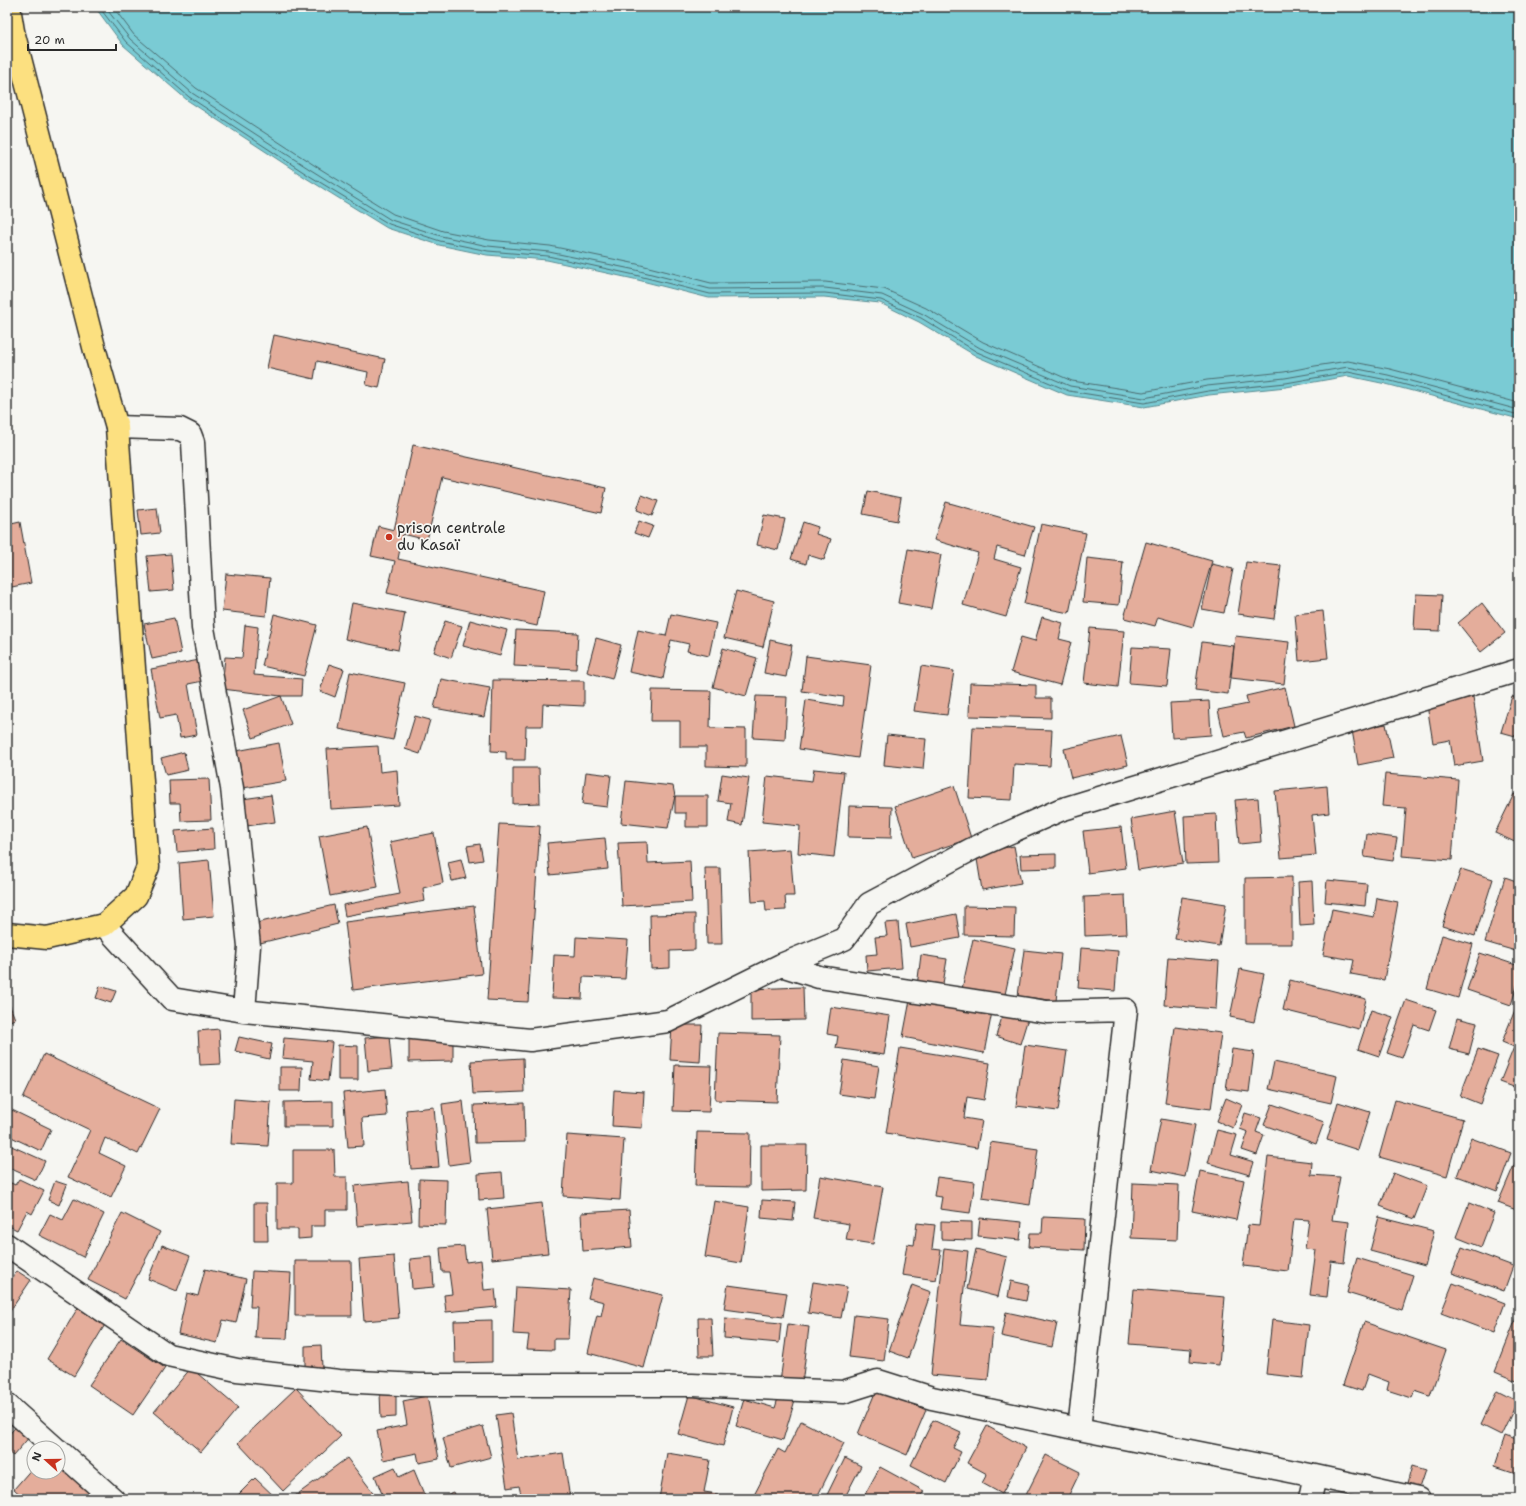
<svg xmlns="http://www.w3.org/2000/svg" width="1526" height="1506" font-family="'Shantell Sans',sans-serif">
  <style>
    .water { fill: #7acbd4; stroke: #5a8b90 }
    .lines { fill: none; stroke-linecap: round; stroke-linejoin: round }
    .shore { stroke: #4b6b6f; stroke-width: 1 }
    .building { fill: #e4ad9b; stroke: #2b2b2b }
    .minor-casing { stroke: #2b2b2b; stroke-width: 25 }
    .secondary-casing { stroke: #2b2b2b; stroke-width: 25 }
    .primary-casing { stroke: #2b2b2b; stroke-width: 25 }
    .minor { stroke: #f6f6f2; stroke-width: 22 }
    .secondary { stroke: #f6f6f2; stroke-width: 22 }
    .primary { stroke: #fce080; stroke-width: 22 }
    .poi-dot { fill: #c8321e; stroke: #f6f6f2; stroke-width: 1.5 }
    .labels { text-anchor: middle; stroke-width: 3.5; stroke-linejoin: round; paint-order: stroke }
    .poi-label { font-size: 15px; fill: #2b2b2b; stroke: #f6f6f2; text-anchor: start }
  </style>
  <rect width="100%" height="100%" fill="#f6f6f2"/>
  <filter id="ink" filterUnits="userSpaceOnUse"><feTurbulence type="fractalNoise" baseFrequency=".025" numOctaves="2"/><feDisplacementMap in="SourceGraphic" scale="8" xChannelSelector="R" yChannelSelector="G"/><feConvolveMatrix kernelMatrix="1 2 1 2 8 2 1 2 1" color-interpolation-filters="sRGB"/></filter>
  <g filter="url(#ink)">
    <path class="water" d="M95,7h1424v412l-133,-35 -38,-8 -62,11 -77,8 -65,12 -77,-12 -91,-39 -57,-34 -39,-19 -56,-6 -115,1 -75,-19 -87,-19 -60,-5 -48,-10 -52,-17 -81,-50 -119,-78 -64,-55z"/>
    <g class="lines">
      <path class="shore" d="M99,7l27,35 63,55 119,78 81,49 51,17 48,10 60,5 87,19 75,19 115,-1 56,7 40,18 56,34 92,39 75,12 64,-12 78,-8 62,-11 39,8 132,35
        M105,7l25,32 62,54 119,77 80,50 50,16 47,10 61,6 87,18 74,19 115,-1 57,7 41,19 57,34 90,38 74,12 63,-12 78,-8 63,-11 40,8 131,35
        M113,7l21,28 62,53 118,77 79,49 50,17 46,9 61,6 87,18 74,19 114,-1 59,7 42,19 57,34 89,39 71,11 64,-12 77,-8 31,-6 33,-5 42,8 129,34"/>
    </g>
    <path class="building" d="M274,335l111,24 -6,29 -13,-3 2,-13 -51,-11 -3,18 -47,-11z
      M413,445l193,43 -5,25 -159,-36 -15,63 -24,-6 -5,25 146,32 -7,35 -150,-33 8,-32 -24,-5 7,-30 16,4z
      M868,491l33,7 -4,23 -34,-7z
      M642,495l16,6 -6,15 -15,-6z
      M946,502l88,25 -9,28 -28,-8 -3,12 27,8 -15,50 -43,-12 15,-52 -44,-13z
      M157,508l3,25 -19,2 -3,-25z
      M764,515l21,4 -7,31 -21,-5z
      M639,521l14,5 -5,12 -14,-5z
      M20,522l11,61 -24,5v-63z
      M803,522l15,5 -2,7 15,5 -7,21 -16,-5 -2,9 -15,-5z
      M1041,524l45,9 -17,80 -45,-9z
      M1146,542l66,19 -19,66 -35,-10 -3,9 -31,-8z
      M908,549l33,6 -10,54 -33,-6z
      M171,554l3,36 -23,2 -4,-36z
      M1087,558l36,4 -4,43 -36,-3z
      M1246,562l35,4 -7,53 -36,-5z
      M1212,564l21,5 -9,44 -22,-4z
      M226,574l44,4 -4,38 -44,-5z
      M736,591l38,10 -11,46 -39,-9z
      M1416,594l26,1 -2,36 -26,-1z
      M352,603l53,10 -7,37 -53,-11z
      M1482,603l23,30 -24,19 -23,-29z
      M1323,611l5,47 -29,3 -4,-47z
      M274,614l43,11 -13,51 -42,-10z
      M671,614l45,9 -7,33 -22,-5 2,-7 -18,-4 -8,39 -34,-7 9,-42 28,6z
      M1042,617l21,6 -4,16 12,3 -11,43 -49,-13 10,-35 14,4z
      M174,618l7,35 -29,6 -8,-35z
      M470,620l37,10 -7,26 -37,-10z
      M445,621l17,5 -11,32 -17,-6z
      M245,625l13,2 -4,48 48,4 -1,17h-20l-59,-7 3,-32 17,1z
      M1090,628l34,3 -6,56 -34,-4z
      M516,630l62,3 -2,36 -62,-3z
      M1235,636l54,6 -5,42 -53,-6z
      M596,638l25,7 -9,34 -25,-7z
      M770,640l22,5 -6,32 -22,-4z
      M1202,642l32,4 -6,48 -33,-4z
      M1132,647l39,2 -4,37 -38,-3z
      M723,648l34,10 -11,38 -33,-9z
      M806,656l65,9 -13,93 -59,-9 7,-49 37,6 1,-9 -42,-6z
      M205,659l3,21 -20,4 9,51 -17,3 -4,-23 -16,3 -9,-49z
      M329,664l15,5 -9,28 -15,-6z
      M921,666l33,5 -7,44 -33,-4z
      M350,672l55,11 -12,57 -54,-11z
      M441,679l49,9 -6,29 -50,-9z
      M493,680l91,1v25l-41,-2 -1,22h-16l-1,34h-19v-8l-15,-1z
      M970,683l66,2v13h15v20l-82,-2z
      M1285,687l9,39 -48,12 -2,-6 -20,4 -6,-26 30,-6 -2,-8z
      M652,690l59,1 -1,37 36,1v38l-40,-1v-19h-26v-26h-29z
      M281,696l10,28 -38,14 -10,-28z
      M756,696l31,1 -2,43 -32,-2z
      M1512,696l7,3v38l-18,-5z
      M1473,697l10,64 -29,5 -4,-26 -17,3 -6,-38z
      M1209,701l2,34 -39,3 -2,-35z
      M415,716l15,4 -10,34 -15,-5z
      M1386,724l7,34 -35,7 -6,-35z
      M973,727l79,3 -2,36 -36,-2 -2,36 -43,-2z
      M887,735l39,4 -3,30 -39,-4z
      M1121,736l7,29 -57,13 -7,-29z
      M279,743l7,38 -49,8 -6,-37z
      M378,746l2,26 17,-2 2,35 -68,4 -4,-60z
      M184,752l4,18 -22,5 -5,-17z
      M513,768h26l1,35 -27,1z
      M814,769l30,3 -10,85 -36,-4 2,-27 -38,-4 5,-46 45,5z
      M586,772l25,3 -4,32 -25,-3z
      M722,774l27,4 -7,47 -14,-3 3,-19 -13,-2z
      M1385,774l73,6 -6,80 -50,-4 4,-48 -24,-2z
      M209,779l2,41 -30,1 -1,-18h-10l-1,-23z
      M626,781l47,5 2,10 -7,32 -47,-5z
      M954,786l17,52 -59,20 -17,-52z
      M1327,786l2,27 -17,2 4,40 -35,3 -6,-67z
      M1514,794l5,2v48l-24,-11z
      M271,795l4,27 -35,5 -5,-27z
      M675,796h33v31h-22v-14h-11z
      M1258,798l3,44 -22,2 -4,-44z
      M849,806l43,1 -1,31 -43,-1z
      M1175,811l8,52 -45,7 -7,-51z
      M1216,814l2,49 -32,1 -2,-48z
      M499,824l41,2 -12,176 -41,-2z
      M367,827l11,60 -48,9 -11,-60z
      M1121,827l5,41 -38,5 -5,-42z
      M213,828l1,21 -37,3 -2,-21z
      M434,833l9,50 -20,5 2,13 -80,15 -2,-11 57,-11 -10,-52z
      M1367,834l30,4 -4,23 -29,-4z
      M605,838l3,31 -58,6 -3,-32z
      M647,842l1,21 42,-2 2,41 -70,4 -4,-63z
      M480,844l3,16 -13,2 -3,-16z
      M1014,846l7,37 -39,7 -6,-37z
      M790,849l4,47h-9l1,14 -20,1 -1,-10 -13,1 -3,-50z
      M1056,854v14l-35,1 -1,-14z
      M461,859l5,19 -14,3 -4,-19z
      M209,860l5,56 -31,3 -4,-56z
      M705,868h15l2,76h-15z
      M1461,869l32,10 -18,57 -33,-10z
      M1292,877v67h-47v-66z
      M1505,877l14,5v70l-34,-10z
      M1327,880l40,4 -2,22 -40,-4z
      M1312,881l2,44 -14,1 -2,-44z
      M1125,895l2,39 -42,2 -1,-39z
      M1182,897l44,7 -7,42 -44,-7z
      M1377,898l21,4 -14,78 -33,-6 3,-14 -31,-5 9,-46 42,8z
      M334,905l4,19 -82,20 -4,-20z
      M474,906l8,68 -129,16 -8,-68z
      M964,906l51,1 -1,29 -50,-1z
      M695,914v36l-25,1v17l-19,1 -1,-54z
      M956,914l4,24 -50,9 -4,-23z
      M898,922l4,46 -35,3 -1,-16 11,-1 -2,-17 12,-1 -2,-13z
      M1442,935l31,9 -15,54 -31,-9z
      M576,937l52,3 -3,39 -42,-2 -1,22 -30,-1 2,-43 21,1z
      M973,939l42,9 -11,51 -42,-10z
      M1081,948l37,3 -3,40 -37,-3z
      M1024,950l37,4 -5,47 -38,-5z
      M1480,953l39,13v13l-8,26 -44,-15z
      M921,955l26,4 -5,31 -25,-4z
      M1168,957l51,4 -3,48 -52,-4z
      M1240,969l24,5 -10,48 -24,-5z
      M1290,980l76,19 -7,30 -76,-19z
      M100,986l16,5 -5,12 -15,-5z
      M803,987l1,33 -53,1v-32z
      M911,995l81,17 -8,41 -81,-16z
      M1406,1000l30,10 -7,20 -15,-5 -12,33 -15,-5z
      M1519,1000v89l-19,-7 14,-35 -12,-5z
      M10,1006l5,13 -8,3v-15z
      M831,1007l59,9 -6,39 -48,-7 2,-12 -11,-2z
      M1371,1010l22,7 -14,39 -21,-7z
      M1004,1011l24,7 -8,26 -24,-8z
      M1457,1018l20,5 -8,31 -20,-5z
      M672,1025h30l-2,37 -30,-2z
      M1175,1027l46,6 -10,76 -46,-6z
      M219,1029l2,35 -21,1 -2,-34z
      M718,1033l62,2 -3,67 -62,-2z
      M389,1036l3,33 -24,2 -3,-33z
      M239,1037l33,7 -3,15 -34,-8z
      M284,1038l48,4 -4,39 -17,-2 2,-18 -31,-3z
      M453,1038v23l-44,1v-23z
      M338,1045l20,1v34h-20z
      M1025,1045l42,6 -9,60 -42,-5z
      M900,1048l90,15 -6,37 -17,-3 -3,21 18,3 -5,27 -91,-15z
      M1232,1049l22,3 -5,40 -23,-3z
      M1478,1049l20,7 -18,48 -20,-8z
      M44,1054l116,55 -22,45 -33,-16 -6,15 27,13 -15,31 -43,-20 22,-47 -67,-32z
      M523,1058l1,34 -51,2 -2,-33z
      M844,1060l35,6 -5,33 -35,-5z
      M1274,1062l63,14 -6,27 -63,-14z
      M675,1065l36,1 -2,46 -36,-1z
      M280,1067h22l-1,24h-21z
      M385,1089l2,27 -25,2 2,28 -16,1 -5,-54z
      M614,1090l30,2 -2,36 -30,-2z
      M1226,1098l16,7 -9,23 -16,-7z
      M234,1099l37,3 -3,44 -37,-2z
      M1395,1100l68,19 -16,57 -68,-19z
      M333,1101v25h-49v-24z
      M463,1101l7,61 -21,3 -7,-61z
      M1338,1102l32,10 -12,38 -31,-10z
      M524,1103l1,39 -50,1 -1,-38z
      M1272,1104l52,18 -8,22 -52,-19z
      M434,1107l5,60 -28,2 -5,-59z
      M12,1110l39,19 -10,22 -34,-16v-15z
      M1245,1113l16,5 -5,14 8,3 -7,20 -15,-5 6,-18 -8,-3z
      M1161,1119l34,6 -10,52 -34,-7z
      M1217,1130l20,5 -6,20 23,7 -4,13 -42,-12z
      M697,1132l53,1 -1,54 -54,-1z
      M567,1135l57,4 -4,61 -57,-4z
      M1471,1138l40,15 -14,38 -40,-15z
      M990,1142l48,7 -8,56 -48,-7z
      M7,1144l38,17 -9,19 -29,-13z
      M761,1145h46l-1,45 -45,1z
      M293,1150h41l1,27h12v33h-22v16h-14v12l-13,1v-10h-21v-46h16z
      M1518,1156h1v55l-21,-8z
      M1268,1157l44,5 -1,13 29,2 -8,43 17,2 -5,41 -13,-2 -4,36 -17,-2 6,-45 -11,-1 4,-29 -15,-1 -6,52 -45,-5 5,-41 11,1z
      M1200,1171l44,9 -8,40 -44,-9z
      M502,1172l2,26 -25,2 -1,-26z
      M1393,1173l34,13 -13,33 -34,-13z
      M820,1176l63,11 -10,57 -27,-4 3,-16 -36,-6z
      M937,1177l38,5 -5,31 -30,-4 2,-12 -8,-1z
      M19,1179l25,12 -12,23 -5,-3 -10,19 -10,-5v-44l8,4z
      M419,1179l28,1 -1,45 -28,-1z
      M55,1181l12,4 -8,20 -11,-5z
      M408,1181l4,40 -55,5 -3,-40z
      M1133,1183l46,2 -2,55 -46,-2z
      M74,1199l30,15 -21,43 -44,-22 11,-21 13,6z
      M762,1200l33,2 -2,19 -32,-3z
      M714,1201l35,6 -8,56 -36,-6z
      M254,1203h13l1,38h-14z
      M542,1203l6,50 -56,6 -5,-50z
      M1469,1203l25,10 -13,34 -25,-10z
      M629,1210l3,37 -49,4 -2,-38z
      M122,1213l38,19 -35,67 -37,-19z
      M1043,1217l42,2 -1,31 -55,-3 1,-14h12z
      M1379,1217l55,14 -9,35 -55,-15z
      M980,1218l42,4 -2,18 -42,-4z
      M941,1221l31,1v18l-31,-1z
      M917,1223l18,2 -3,24 9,1 -5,30 -34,-5 5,-31 7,1z
      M162,1245l28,11 -13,35 -29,-12z
      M464,1246l2,16 15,-2 3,30 11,-1 2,18 -51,5 -2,-17 8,-1 -3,-22h-7l-2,-24z
      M1462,1247l51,19 -9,25 -52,-18z
      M944,1248l24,3 -8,74 33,3 -5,52 -57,-5z
      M976,1249l31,8 -9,40 -31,-8z
      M394,1256l5,62 -35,3 -5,-62z
      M432,1257l2,30 -22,2 -2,-30z
      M1357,1258l56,17 -11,35 -55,-17z
      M295,1261h56l1,55h-57z
      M205,1269l41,10 -10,44 -13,-3 -6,23 -39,-9 9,-41 11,3z
      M17,1271l14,9 -23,34 -1,-1v-27z
      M252,1271l39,2 -4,66 -32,-1 2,-31h-7z
      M593,1278l70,17 -19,73 -56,-15 9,-38 4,1 3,-14 -16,-4z
      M1011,1281l18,4 -3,16 -18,-4z
      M813,1282l34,5 -6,31 -33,-5z
      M1453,1283l52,20 -11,30 -53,-20z
      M728,1285l59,8 -4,24 -59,-8z
      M912,1285l19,7 -23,66 -19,-7z
      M516,1287l55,3 -3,49h-14v11l-27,-1 2,-14 -16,-1z
      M1134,1289l91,8 -6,68 -29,-3 1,-13 -62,-5z
      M79,1306l27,17 -32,53 -27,-17z
      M1519,1311v71l-24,-10z
      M1006,1312l51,11 -5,24 -51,-11z
      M854,1315l35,4 -5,42 -35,-4z
      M698,1318h13l2,38h-14z
      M725,1318l56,5 -2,20 -55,-5z
      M492,1320v42l-37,1 -1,-42z
      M1272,1320l37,5 -6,53 -37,-4z
      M1364,1322l82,28 -16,46 -15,-5 -3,7 -25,-8 2,-8 -21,-8 -6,17 -19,-6z
      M788,1324l21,3 -7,57 -22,-2z
      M121,1339l44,29 -32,47 -44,-30z
      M321,1345l1,23h-17v-22z
      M191,1368l47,40 -37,44 -47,-40z
      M296,1388l45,48 -58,55 -45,-48z
      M877,1388l49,22 -19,45 -49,-21z
      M1497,1391l20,10 -16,34 -20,-10z
      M380,1393h16v24l-15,1z
      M689,1395l44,12 -10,39 -45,-12z
      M779,1395l16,5 -12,40 -47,-14 8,-27 31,9z
      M427,1396l12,63 -20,4 -2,-10 -34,7 -6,-29 30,-6 -4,-24z
      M511,1413l7,47 45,-7 7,46h-48l-3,-13 -12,2 -11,-73z
      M933,1420l28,13 -8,15 8,4 -15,31 -35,-18z
      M801,1421l43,22 -28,56h-64l26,-50 7,4z
      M18,1424l13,11 -18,21 -6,-5v-14z
      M483,1426l8,31 -40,11 -8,-30z
      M987,1426l39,22 -24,46 -20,-11 5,-9 -20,-11z
      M1505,1436l14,5v33l-24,-8z
      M667,1453l43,7 -6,32 14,2 -1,5h-58z
      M1046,1455l34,17 -13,27h-43z
      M347,1458l28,37 -5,4h-79z
      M845,1458l16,8 -17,33h-19z
      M58,1462l35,31 -5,6h-63l-11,-10 20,-23v6h24z
      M1412,1466l13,4 -6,18 -12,-4z
      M395,1467l4,10 15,-7 12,29h-42l-9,-23z
      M880,1467l44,24 -5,8h-49l-6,-3z
      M255,1478l22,21h-43z
      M454,1492l3,7h-21z"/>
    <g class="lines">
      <g class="minor-casing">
        <path id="minor" d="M117,427l63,2 10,5 3,8 10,186 29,160 17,158 -5,65
          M104,925l68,74 72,12 286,29 138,-19 113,-56 63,-26 25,-35 103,-55 88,-39 459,-140
          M781,965l38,12 228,35 79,-2 -47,419
          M7,1245l161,110 69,15 102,11 80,4h273l151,7 35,-11 54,17 147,31 236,47 104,23
          M1310,1499l5,-23"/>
      </g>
      <g class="secondary-casing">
        <path id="secondary" d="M7,1405l48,43
          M58,1450l55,49"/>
      </g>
      <g class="primary-casing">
        <path id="primary" d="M7,934l40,4 57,-13 32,-29 12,-29 -31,-440 -22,-76 -82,-320 -4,-24"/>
      </g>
      <use href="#minor" class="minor"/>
      <use href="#secondary" class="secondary"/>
      <use href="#primary" class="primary"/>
    </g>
  </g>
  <circle class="poi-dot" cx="389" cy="537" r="4"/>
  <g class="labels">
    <g class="poi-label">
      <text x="397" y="533">prison centrale<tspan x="397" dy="17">du Kasaï</tspan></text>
    </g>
  </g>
  <rect width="1526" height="1506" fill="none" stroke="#f6f6f2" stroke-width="24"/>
  <rect x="12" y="12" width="1502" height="1482" fill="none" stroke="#2b2b2b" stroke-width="1.5" filter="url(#ink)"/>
  <g transform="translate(46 1460) rotate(291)"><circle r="19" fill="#f6f6f2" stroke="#a5a5a2"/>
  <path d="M0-3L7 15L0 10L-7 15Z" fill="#c8321e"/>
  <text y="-6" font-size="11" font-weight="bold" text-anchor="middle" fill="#2b2b2b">N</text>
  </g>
  <path d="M28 44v6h88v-6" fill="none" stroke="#2b2b2b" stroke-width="2"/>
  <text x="34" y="44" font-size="12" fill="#2b2b2b" stroke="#f6f6f2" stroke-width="3" paint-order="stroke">20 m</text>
</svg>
